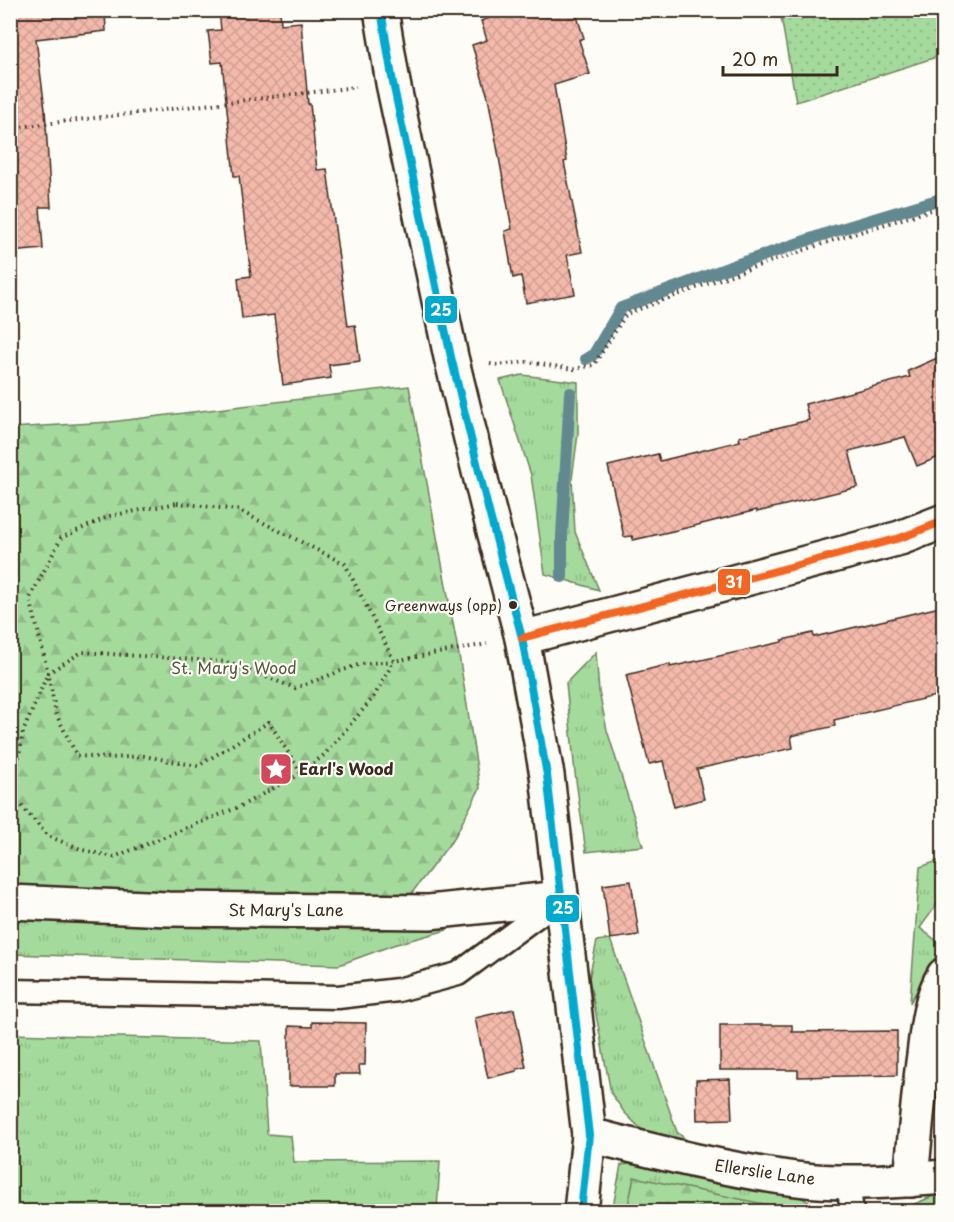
<svg xmlns="http://www.w3.org/2000/svg" width="954" height="1222" font-family="'Playpen Sans',sans-serif">
  <style>
    .grass { fill: url(#grass-tufts); stroke: #70825e; stroke-width: 1.5 }
    .forest { fill: url(#forest-firs); stroke: #70825e; stroke-width: 1.5 }
    .park { fill: url(#park-dots); stroke: #70825e; stroke-width: 1.5 }
    .lines { fill: none; stroke-linecap: round; stroke-linejoin: round }
    .stream { stroke: #628890; stroke-width: 12 }
    .building { fill: url(#building-cross-hatch); stroke: #3b2a1e; stroke-width: 1.5 }
    .service-casing { stroke: #3b2a1e; stroke-width: 27 }
    .minor-casing { stroke: #3b2a1e; stroke-width: 38 }
    .tertiary-casing { stroke: #3b2a1e; stroke-width: 38 }
    .path { stroke: #3b2a1e; stroke-width: 4; stroke-dasharray: 1.5 4.5; stroke-linecap: butt }
    .service { stroke: #fdfcf7; stroke-width: 22 }
    .minor { stroke: #fdfcf7; stroke-width: 33 }
    .tertiary { stroke: #fdfcf7; stroke-width: 33 }
    .bus-1-casing { stroke: #fdfcf7; stroke-width: 12 }
    .bus-2-casing { stroke: #fdfcf7; stroke-width: 12 }
    .bus-1 { stroke: #00a9ce; stroke-width: 8 }
    .bus-2 { stroke: #f26522; stroke-width: 8 }
    .bus-dot { fill: #3b2a1e; stroke: #fdfcf7; stroke-width: 2 }
    .labels { text-anchor: middle; stroke-width: 4.5; stroke-linejoin: round; paint-order: stroke }
    .bus-label { font-size: 14px; fill: #3b2a1e; stroke: #fdfcf7; text-anchor: end }
    .park-label { font-size: 16px; fill: #56563e; stroke: #fdfcf7 }
    .poi-label { font-size: 16px; font-weight: bold; fill: #3b2a1e; stroke: #fdfcf7; text-anchor: start }
    .street-label { font-size: 16px; fill: #3b2a1e; stroke: #fdfcf7 }
    .line-badge { stroke: #fdfcf7; stroke-width: 2 }
    .badge-label { font-size: 16px; text-anchor: middle; font-weight: bold; fill: #fff }
  </style>
  <defs>
    <pattern id="grass-tufts" width="24" height="20" patternUnits="userSpaceOnUse" patternTransform="scale(1.5)"><rect width="24" height="20" fill="#a5da9d"/><path d="M3 7l-1-3M5 7V3M7 7l1-3M15 17l-1-3M17 17v-4M19 17l1-3" fill="none" stroke="#8fbb87"/></pattern>
    <pattern id="forest-firs" width="22" height="20" patternUnits="userSpaceOnUse" patternTransform="scale(1.5)"><rect width="22" height="20" fill="#a5da9d"/><path d="M5 1l3.5 6h-7zM16 11l3.5 6h-7z" fill="#8fbb87"/></pattern>
    <pattern id="park-dots" width="8" height="8" patternUnits="userSpaceOnUse" patternTransform="scale(1.5)"><rect width="8" height="8" fill="#a5da9d"/><path d="M2 2h.1M6 6h.1" fill="none" stroke="#8fbb87" stroke-width="1.8" stroke-linecap="round"/></pattern>
    <pattern id="building-cross-hatch" width="8" height="8" patternUnits="userSpaceOnUse" patternTransform="scale(1.5)"><rect width="8" height="8" fill="#f3b9ab"/><path d="M0 0l8 8M0 8l8-8" fill="none" stroke="#d19f93"/></pattern>
  </defs>
  <rect width="100%" height="100%" fill="#fdfcf7"/>
  <filter id="ink" filterUnits="userSpaceOnUse"><feTurbulence type="fractalNoise" baseFrequency=".0167" numOctaves="2"/><feDisplacementMap in="SourceGraphic" scale="12" xChannelSelector="R" yChannelSelector="G"/><feConvolveMatrix kernelMatrix="1 2 1 2 8 2 1 2 1" color-interpolation-filters="sRGB"/></filter>
  <g filter="url(#ink)">
    <path class="grass" d="M522,375l56,7v52l-6,45 3,53 24,58 -54,-16 -14,-99 -31,-95z
      M596,652l3,40 8,38 36,116 -57,6 -11,-79 -9,-90z
      M943,859v37l-23,32 22,17 -32,58 10,-136z
      M10,918l158,8 212,4 40,-5 27,5 -54,15 -54,20 -328,-11z
      M610,939l67,193 13,11 -46,-11 -20,-20 -13,-19 -22,-115 8,-37z
      M11,1034l250,7 6,93 24,2 3,26 146,-1 -3,50h-426z
      M637,1163l159,31 27,17 -211,1 9,-47z
      M943,1192v19h-45z"/>
    <path class="forest" d="M409,386l51,275 20,127 -26,50 -43,56 -240,-2 -160,-5v-459l99,-6z
      M634,1177l139,29 -2,6 -144,-1z"/>
    <path class="park" d="M780,11h163v44l-147,47z"/>
    <g class="lines">
      <path class="stream" d="M586,359l8,-5 27,-46 109,-41 101,-35 113,-34
        M562,577v-41l8,-143"/>
    </g>
    <path class="building" d="M10,10h95l1,21 -70,8 9,70 6,98h-11l3,42 -33,3z
      M219,10h61l1,14 20,-2 7,82h2l7,66 10,-1 21,157 7,-1 5,36 -31,4 2,13 -48,7 -9,-70 -32,4 -4,-41 13,-2 -12,-100h-5l-12,-114 -10,1 -4,-32 13,-1z
      M512,10h63l9,28 -5,2 11,34 -36,11 13,76 -3,1 18,90 -15,3 8,39 -49,9 -5,-27 -8,2 -8,-47 7,-2 -24,-132 -16,-52 15,-5 -6,-19z
      M944,355v100l-27,11 -12,-29 -56,14 9,36 -101,25v-2l-71,18 -53,12 -1,-4 -8,1 -16,-71 50,-12 2,7 80,-20 -1,-4 70,-17 -4,-16 105,-27 -2,-6z
      M944,606v88l-110,26 1,6 -44,10 2,12 -96,21 7,30 -30,8 -11,-46 -14,3 -23,-89 44,-11v3l112,-25v-2l31,-7 1,4z
      M631,881l8,54 -29,4 -7,-54z
      M514,1009l12,58 -9,2v2l-29,7 -13,-60z
      M312,1022l54,1 -1,42h-6l1,9h-25v12h-46v-60l23,1z
      M720,1025h72v7l105,-1v44l-99,2v-7h-78z
      M730,1079l2,40 -35,1 -1,-40z"/>
    <g class="lines">
      <g class="service-casing">
        <path id="service" d="M10,991l328,6 60,-7 60,-16 102,-75
          M848,1182l4,30"/>
      </g>
      <g class="minor-casing">
        <path id="minor" d="M522,638l378,-100 44,-17
          M10,902l158,7 261,3 132,-14
          M589,1135c69,17 137,35 207,44 49,6 99,2 148,-2
          M911,1180c4,-42 7,-83 13,-125 3,-26 6,-57 20,-80"/>
      </g>
      <g class="tertiary-casing">
        <path id="tertiary" d="M381,10l12,73 58,274 37,151 34,130 25,137 42,360 -8,77"/>
      </g>
      <path class="path" d="M10,128l346,-41
        M490,364l6,1 31,-3 47,7 20,-4 32,-51 105,-39 103,-35 110,-34
        M177,503l61,7 107,54 49,97 -21,37 -49,57 -23,18 -62,34 -125,50 -31,-7 -35,-14 -36,-41 11,-63 25,-59 -18,-75 31,-60 49,-22z
        M301,773l-32,-51 -71,44 -54,-10 -33,2 -34,-2 -21,-42 -8,-41 34,-21 145,10 68,26 65,-24 34,-3 93,-17"/>
      <use href="#service" class="service"/>
      <use href="#minor" class="minor"/>
      <use href="#tertiary" class="tertiary"/>
      <g class="bus-1-casing">
        <path id="bus-1" d="M381,10l12,73 58,274 37,151 34,130 25,137 42,360 -8,77"/>
      </g>
      <g class="bus-2-casing">
        <path id="bus-2" d="M522,638l378,-100 44,-17"/>
      </g>
      <use href="#bus-1" class="bus-1"/>
      <use href="#bus-2" class="bus-2"/>
    </g>
  </g>
  <defs>
    <g id="sight-square" transform="scale(1.725)"><rect x="-9" y="-9" width="18" height="18" rx="4" fill="#d1495b" stroke="#fdfcf7"/><path d="M0-6L1.8-2.2L6-1.7L2.9 1.2L3.7 5.4L0 3.3L-3.7 5.4L-2.9 1.2L-6-1.7L-1.8-2.2Z" fill="#fff"/></g>
  </defs>
  <g fill-rule="evenodd">
    <use href="#sight-square" x="276" y="769"/>
  </g>
  <circle class="bus-dot" cx="513" cy="605" r="5"/>
  <g class="labels">
    <g class="bus-label">
      <text x="502" y="611">Greenways (opp)</text>
    </g>
    <g class="park-label">
      <text x="234" y="674">St. Mary's Wood</text>
    </g>
    <g class="poi-label">
      <text x="299" y="775">Earl's Wood</text>
    </g>
    <g class="street-label">
      <text x="286" y="916">St Mary's Lane</text>
      <text transform="translate(765 1172) rotate(8)" y="6">Ellerslie Lane</text>
    </g>
  </g>
  <g class="line-badge">
    <rect x="424" y="295" width="34" height="29" rx="6" fill="#00a9ce"/>
    <rect x="717" y="568" width="34" height="28" rx="6" fill="#f26522"/>
    <rect x="545" y="894" width="35" height="29" rx="6" fill="#00a9ce"/>
  </g>
  <g class="badge-label">
    <text x="441" y="316">25</text>
    <text x="734" y="588">31</text>
    <text x="563" y="914">25</text>
  </g>
  <rect width="954" height="1222" fill="none" stroke="#fdfcf7" stroke-width="36"/>
  <rect x="18" y="18" width="918" height="1186" fill="none" stroke="#3b2a1e" stroke-width="2" filter="url(#ink)"/>
  <path d="M723 66v9h114v-9" fill="none" stroke="#3b2a1e" stroke-width="3"/>
  <text x="732" y="66" font-size="18" fill="#3b2a1e" stroke="#fdfcf7" stroke-width="4.5" paint-order="stroke">20 m</text>
</svg>
